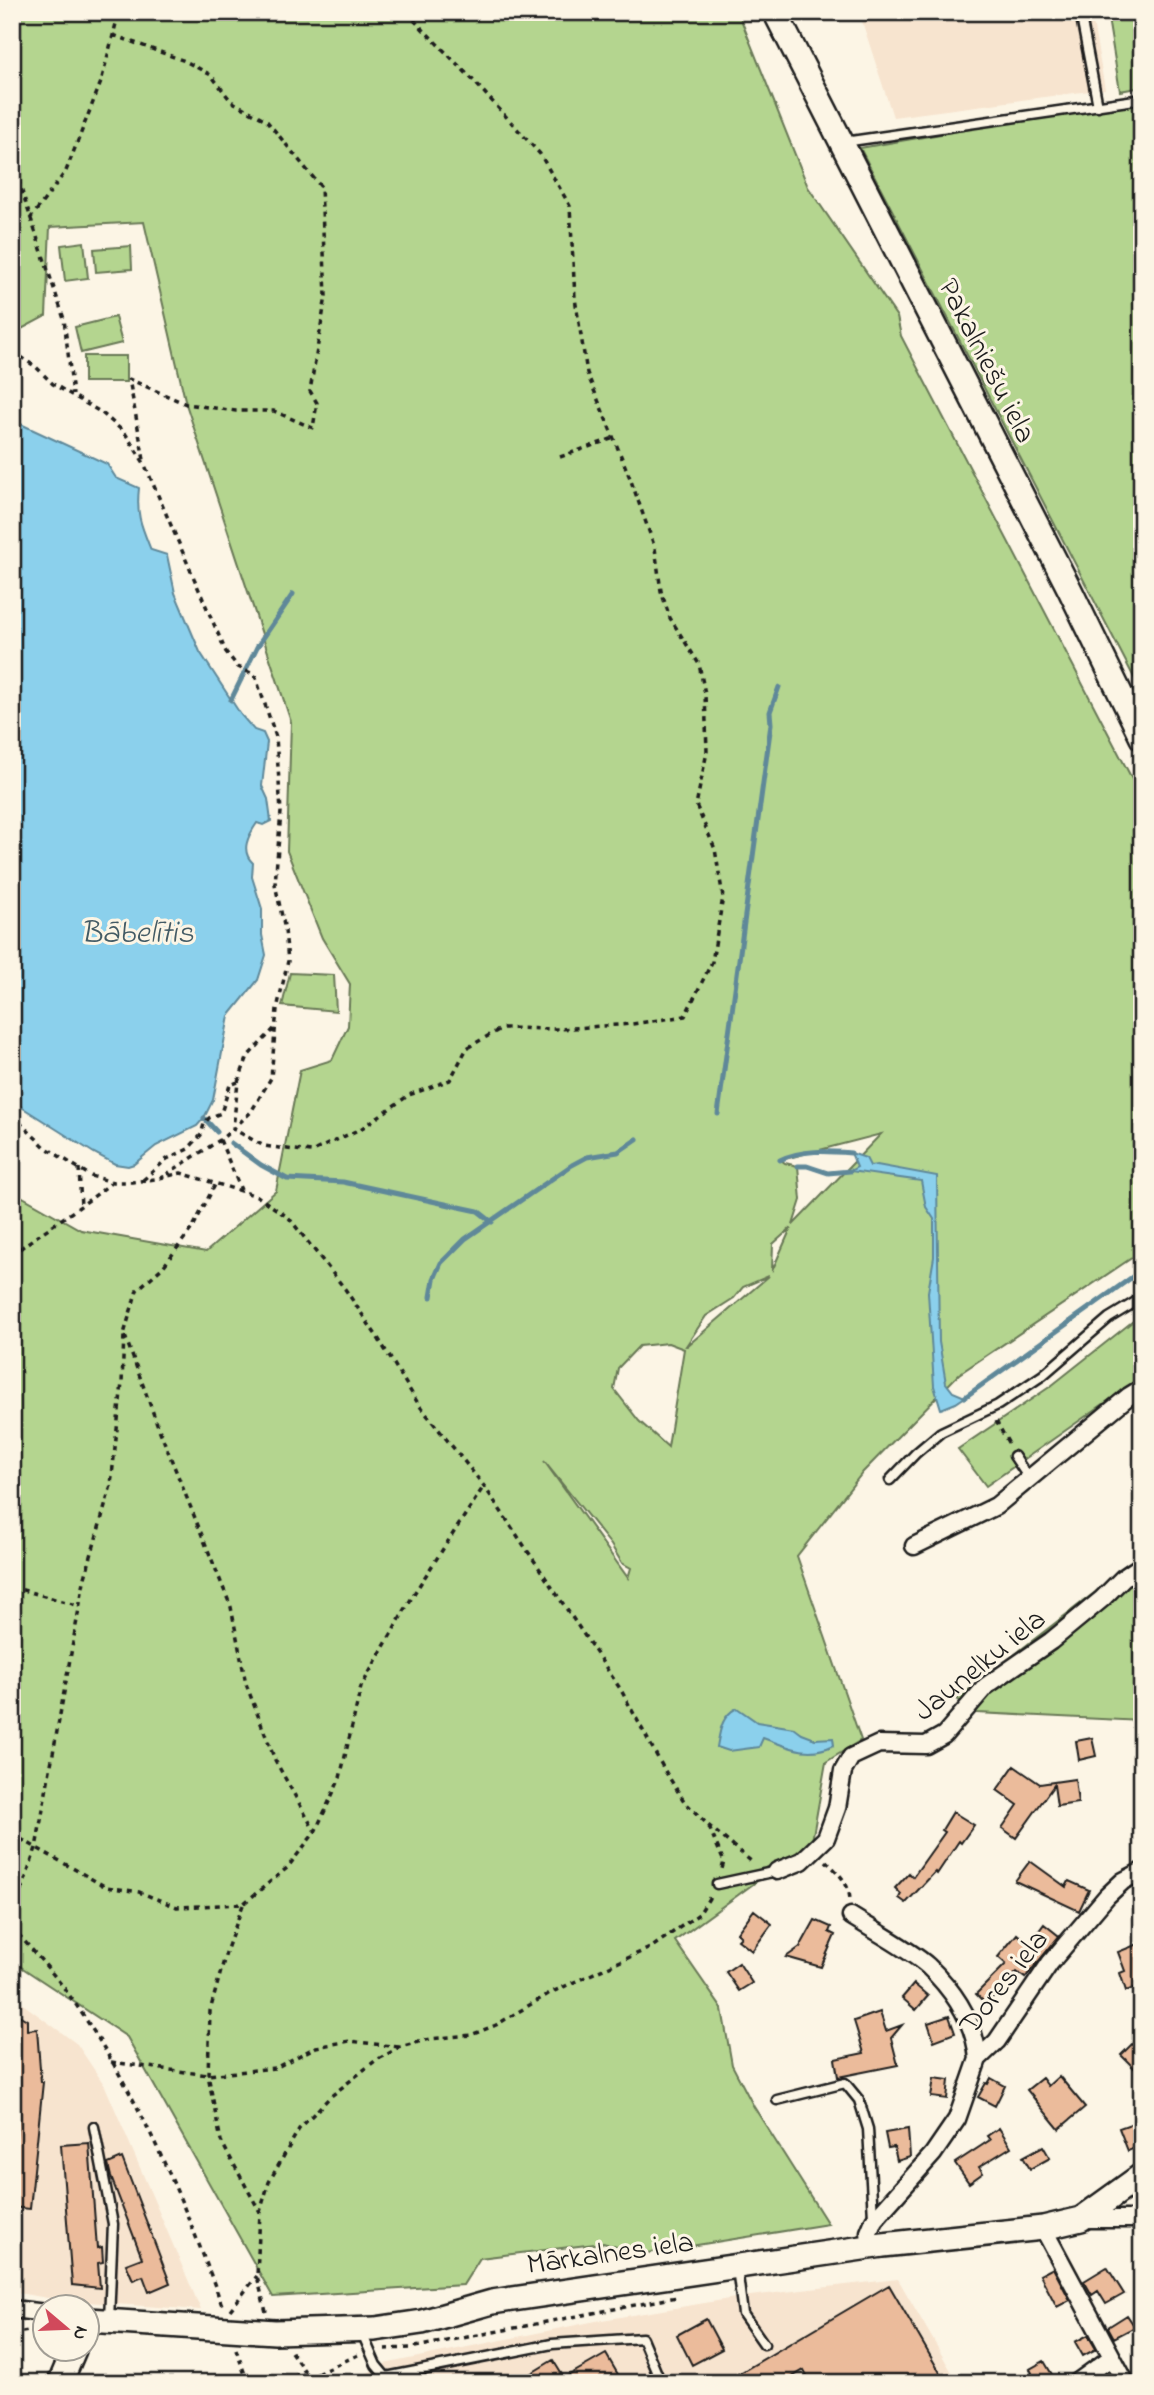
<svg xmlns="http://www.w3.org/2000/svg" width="1154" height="2395" font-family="'Indie Flower',sans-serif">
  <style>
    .built { fill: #f7e4cf }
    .green { fill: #b4d58f; stroke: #687856; stroke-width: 2; fill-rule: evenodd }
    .water { fill: #8bd0ec; stroke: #5f8899; stroke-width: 2 }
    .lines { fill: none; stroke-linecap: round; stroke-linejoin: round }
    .stream { stroke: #5f8899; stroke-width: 5 }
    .building { fill: #ebbb9b; stroke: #1c1c1c; stroke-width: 2 }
    .lane-casing { stroke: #1c1c1c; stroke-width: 13 }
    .street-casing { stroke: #1c1c1c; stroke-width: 21 }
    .secondary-casing { stroke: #1c1c1c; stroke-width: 28 }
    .path { stroke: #1c1c1c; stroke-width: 3.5; stroke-dasharray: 5 5; stroke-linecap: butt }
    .lane { stroke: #fcf5e5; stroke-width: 8 }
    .street { stroke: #fcf5e5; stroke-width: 16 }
    .secondary { stroke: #fcf5e5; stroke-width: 23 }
    .labels { text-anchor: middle; stroke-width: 6; stroke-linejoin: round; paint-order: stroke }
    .street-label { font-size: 30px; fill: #1c1c1c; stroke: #fcf5e5 }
    .water-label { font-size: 32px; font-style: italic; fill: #435b65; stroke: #fcf5e5 }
  </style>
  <rect width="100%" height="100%" fill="#fcf5e5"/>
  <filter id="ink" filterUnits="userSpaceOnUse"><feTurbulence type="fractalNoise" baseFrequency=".0143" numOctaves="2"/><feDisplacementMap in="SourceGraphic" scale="14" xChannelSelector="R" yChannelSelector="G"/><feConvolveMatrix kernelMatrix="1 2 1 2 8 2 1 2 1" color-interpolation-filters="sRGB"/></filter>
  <g filter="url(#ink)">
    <path class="built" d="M859,12h232l14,77 -212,28z
      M12,1996l65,48 28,42 96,224 -142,-10 -47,-8z
      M898,2279l60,104h-609l35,-19 212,-43 145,-24z"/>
    <path class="green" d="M12,12h726l70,175 89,130 4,19 241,462v453l-183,123 -96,98 -66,84 64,184 -35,22 -14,79 -137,100 47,68 10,56 22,42 74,117 -187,30 -38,-11 -123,15 -17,27 -190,12 -146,-260 -115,-76v-770l69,39 125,22 70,-61 24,-121 32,-10 16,-34 2,-42 -28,-46 -35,-87 4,-129 -105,-318 -42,-182 -94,5 -4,89 -34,18zM881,1134l-88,91 8,-25 -3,-34 -13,-3 -4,-3zM791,1228l-19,43 1,-27zM769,1276l-82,70h-1l20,-30 28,-18 9,-11zM668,1343l16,6 -16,98 -29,-26 -25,-32 4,-21 21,-22zM544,1461l67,84 11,18 9,5 -3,10z
      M1107,12h35v75l-22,4z
      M1142,99v594l-282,-545z
      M84,242l4,36 -23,3 -4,-36z
      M131,246l1,23 -36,3 -2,-23z
      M115,317l7,26 -41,10 -6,-26z
      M84,356h42v26h-42z
      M290,973l44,2 2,36 -54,-5z
      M1142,1314v63l-156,109 -28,-37 93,-63z
      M1142,1556v165l-165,-8 -20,-14z"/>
    <path class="water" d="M12,420l95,44 9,14 23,10c-3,27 2,37 12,62l16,5 8,38 25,59 41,63 13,15 9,3 4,9 -5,44 6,13 3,22 -8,4 -6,-2c-9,13 -17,28 -4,40l-1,14 10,32v26l4,20 -8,25 -29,36 -16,84 -9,18 -7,8 -41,20 -22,18 -6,2 -13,-2 -21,-11 -82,-52z
      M851,1153l15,5 4,8 7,-1 60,11 2,166 7,41 7,9 12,5 -9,6 -15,6 -7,-23 -6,-94 6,-35v-38l-8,-12 -5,-26 -71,-10 7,-4z
      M737,1708l20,14 37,6 8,6 13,5 18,-1 1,7c-26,13 -46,2 -71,-7l-4,9 -30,4 -12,-4c3,-16 4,-31 20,-39z"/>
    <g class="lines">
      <path class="stream" d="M231,700l26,-53 36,-53
        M718,1114l53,-390 -1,-12 9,-25
        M204,1118l13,14
        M231,1143l30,22 26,14 56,3 135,29 14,11
        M780,1160c22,-11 47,-9 71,-7
        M798,1166h9l21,7 22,-2
        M431,1297l3,-18 7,-16 24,-24 107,-74 15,-8 31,-5 19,-13
        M965,1397l177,-127"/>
    </g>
    <path class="building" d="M1092,1738l4,18 -17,4 -3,-19z
      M1014,1766l26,18 35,-5 3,24 -21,3 -3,-21 -38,53 -14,-10 16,-23 -21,-15z
      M953,1812l21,13 -13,18 -2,-2 -22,33 -2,-2 -29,31 -7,-5 2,-4 -6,-6 14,-15 4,4 32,-45 -3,-2z
      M1030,1861l36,26 3,-6 20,9 -10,21 -64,-30z
      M754,1910l18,14 -20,27 -14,-11 3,-3 -4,-4z
      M815,1920l16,7 -2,5 6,3 -14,32 -35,-10 14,-10z
      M1044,1924l15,12 -4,5 -30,37 -8,-6 -31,32 -10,-10 30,-30 -8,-7 19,-23 12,10z
      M1138,1944l4,10v31l-16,6 -6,-18 5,-2 -7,-19z
      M739,1963l13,20 -13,8 -13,-19z
      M914,1984l14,12 -12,14 -14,-12z
      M12,2011l15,9v10l10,-1 4,53h2l-13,127 -18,-2v-33l7,-62 -5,-61h-2z
      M880,2012l6,19 16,-6 -11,13 7,27 -60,12 -3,-18 29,-6 -10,-32z
      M949,2016l6,17 -21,8 -6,-18z
      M1133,2043l9,8v25l-21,-21z
      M1059,2076l26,31 -26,22 -32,-39 15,-12 6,8z
      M934,2078l15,2 -2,19 -16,-2z
      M991,2078l14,8 -10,20 -17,-9 8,-14 2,1z
      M1142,2120v25l-14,6 -9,-23z
      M999,2128l12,19 -32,20 4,6 -14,10 -14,-20 35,-23 -3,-4z
      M908,2129l2,28 -13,4 -3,-14 -6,1 -3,-15z
      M89,2143l8,105 5,-1 1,15 -5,1 2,25 -28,-3 -11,-140z
      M1043,2146l7,12 -20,11 -7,-12z
      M122,2158l48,125 -21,9 -6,-16 -10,4 -7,-16 16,-6 -31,-81 -3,-13z
      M1107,2267l17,27 -18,10 -8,-13 -6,4 -8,-14z
      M1053,2268l17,32 -13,7 -17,-32z
      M889,2285l57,98h-135l-7,-13 -22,13h-59z
      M1127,2315l8,12 -21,11 -6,-11z
      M706,2319l16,30 -30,16 -15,-30z
      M1088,2335l8,14 -13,7 -8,-14z
      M606,2354l17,29h-108l38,-23 11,18z
      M1044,2361l13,22h-38l13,-10 -2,-4z"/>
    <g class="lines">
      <g class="lane-casing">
        <path id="lane" d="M1080,12l18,94
          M844,142l298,-43
          M1014,1456l16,24
          M890,1480l26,-27 25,-21 57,-27 45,-30 66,-57 33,-20
          M717,1884l60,-13
          M777,2100l68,-17 14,17 9,29 5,88
          M94,2127l19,97 -4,96
          M737,2268l6,46 21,30
          M362,2333l14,32 10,12 166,-33 90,-6 19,45"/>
      </g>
      <g class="street-casing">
        <path id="street" d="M914,1546l82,-40 133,-110 13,-8
          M777,1871l25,-10 24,-23 11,-30 6,-37 8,-14 28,-13 47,1 18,-10 42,-49 65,-45 51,-42 21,-21 19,-13
          M851,1916c22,14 59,34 77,50 26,25 47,57 50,93
          M1081,2219h61
          M1043,2228l83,155
          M871,2247l-2,-15 5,-12 59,-66 24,-35 21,-60 19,-18 53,-78 57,-67 16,-15 19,-10
          M12,2309l34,4
          M1076,2383l36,-26"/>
      </g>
      <g class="secondary-casing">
        <path id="secondary" d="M775,12l295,578 72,148
          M88,2320l187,12 100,-3 47,-7 70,-20 391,-57 160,-17 38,-9 61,-44
          M60,2383l14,-33"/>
      </g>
      <path class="path" d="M113,35l72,26 26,14 20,26 35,19 55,67 5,109 -16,95 7,12 -4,25 -39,-17h-38l-50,-7 -57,-25 15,81
        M12,161l52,158 9,76
        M30,219l36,-48 35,-89 18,-70
        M12,351l24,16 17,17 49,29 23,20 19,30 82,189 12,15 17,8 21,62 5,75 -6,72 10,46 3,31 -11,48 -6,69 -20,34 -18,17 -13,11 -53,34
        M560,457l54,-19
        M274,1029l-26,27 -10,26 -5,47 31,17 47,6 51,-24 47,-33 41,-15 17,-32 35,-20 57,1 73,-5 53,-8 27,-54 11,-65 -8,-48 -19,-44 11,-53 -2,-58 -6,-30 -29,-46 -9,-27 -6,-43 -25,-70 -43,-105 -12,-75 -5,-92 -30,-52 -69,-76 -65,-66
        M12,1115l33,32 46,29 22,6h19l23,-3 26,-6 76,23 32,22 56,71 33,49 41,67 65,81 137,204 44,81 19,30 24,24 44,37
        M220,1140l21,50
        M79,1168l2,39
        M143,1180l24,-21 21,-10 13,-14 3,-11 5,-6 12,-5 9,-28 8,-3
        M12,1255c32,-26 68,-46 100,-73
        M125,1336l34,93 72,178 15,77 29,76 39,70
        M996,1421l13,23
        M12,1587l68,19
        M709,1827l15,35 -3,10
        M12,1834l94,53 33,5 38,15 66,-3 44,-36 28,-36 25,-54 21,-91 54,-95 69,-106
        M826,1861c12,12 23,21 24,39
        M243,1905l-16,44 -17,62 -2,64 13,66 39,71
        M12,1919l24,-71 48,-267 27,-96 11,-102 2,-49 13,-44 26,-23 30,-40 23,-44
        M12,1927c18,21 38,42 55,65 69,96 116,206 156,316
        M111,2062l97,13 67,-7 41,-21 34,-6 49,6
        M230,2310l27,-34
        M266,2312l-9,-36 3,-64 9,-30 30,-53 31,-32 45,-36 25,-14 30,-8 41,-4 25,-10 54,-32 102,-46 47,-33 12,-19
        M12,2334l21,-4
        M236,2349l12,34
        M385,2349l25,-1 267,-51
        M291,2352l13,18 -7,5 -4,8
        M12,2371l19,12
        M308,2378l50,-23
        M301,2383l7,-5 -4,-8"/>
      <use href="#lane" class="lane"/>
      <use href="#street" class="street"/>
      <use href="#secondary" class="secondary"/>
    </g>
  </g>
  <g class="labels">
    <g class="street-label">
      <text transform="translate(988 360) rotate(63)" y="10">Pakalniešu iela</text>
      <text transform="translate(979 1664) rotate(-39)" y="10">Jaunelku iela</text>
      <text transform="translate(1003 1981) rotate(-52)" y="10">Dores iela</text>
      <text transform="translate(610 2252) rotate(-8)" y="10">Mārkalnes iela</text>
    </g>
    <g class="water-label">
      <text x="137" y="942">Bābelītis</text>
    </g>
  </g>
  <rect width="1154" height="2395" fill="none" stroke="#fcf5e5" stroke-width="42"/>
  <rect x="21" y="21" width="1112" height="2353" fill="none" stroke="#1c1c1c" stroke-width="2.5" filter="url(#ink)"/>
  <g transform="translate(66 2328) rotate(109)"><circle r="33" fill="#fcf5e5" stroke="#a29e95" stroke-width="2"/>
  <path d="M0-5L12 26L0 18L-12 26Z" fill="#d1495b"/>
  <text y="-10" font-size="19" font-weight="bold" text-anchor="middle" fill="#1c1c1c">N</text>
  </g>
</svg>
